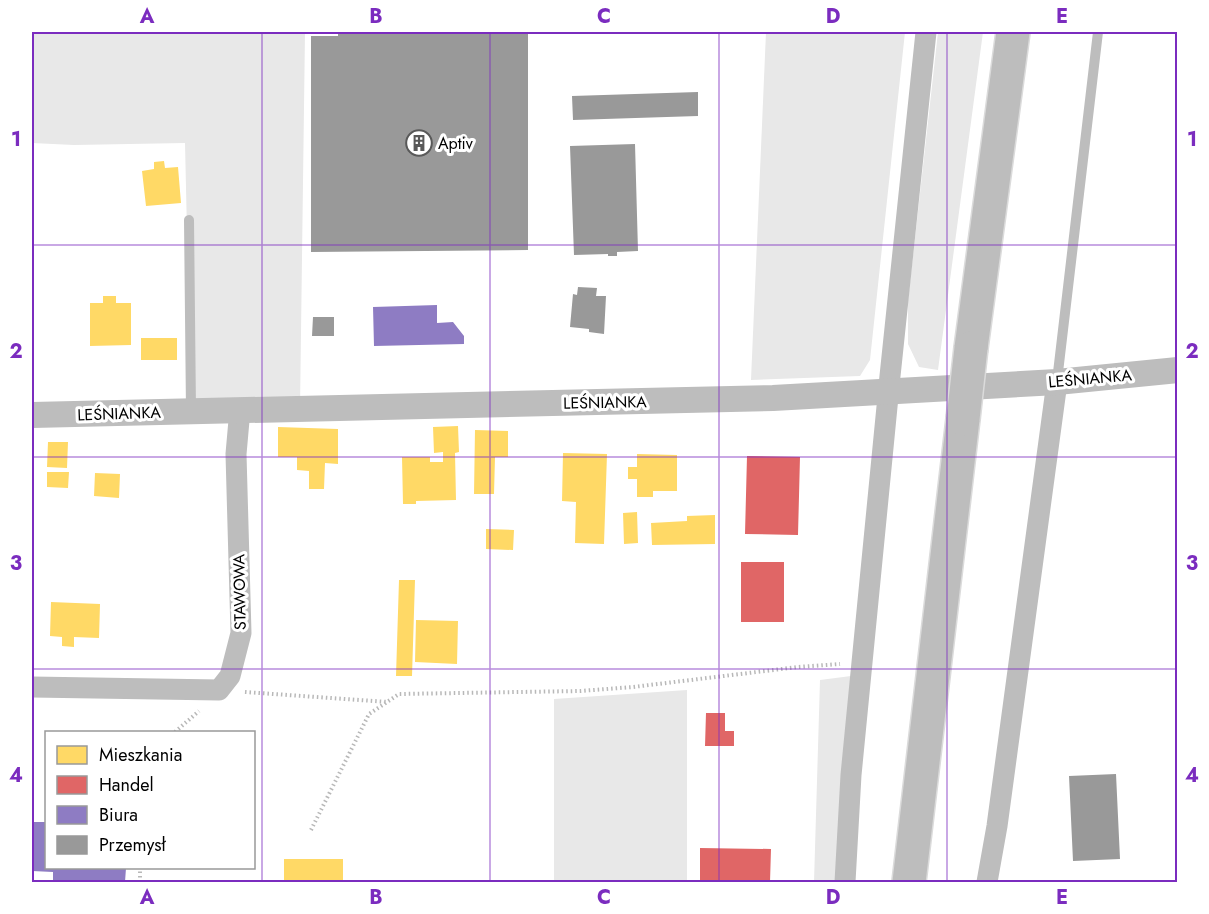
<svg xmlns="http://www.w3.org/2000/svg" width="1209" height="914" font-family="Jost,sans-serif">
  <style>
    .green { fill: #e8e8e8 }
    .homes { fill: #ffd966 }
    .shops { fill: #e06666 }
    .offices { fill: #8e7cc3 }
    .industry { fill: #999 }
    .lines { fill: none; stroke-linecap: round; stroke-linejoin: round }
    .trunk-casing { stroke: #dbdbdb; stroke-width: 36 }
    .path { stroke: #b8b8b8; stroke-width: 4; stroke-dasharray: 1.5 3; stroke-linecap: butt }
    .service { stroke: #bdbdbd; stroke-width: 10 }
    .minor { stroke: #bdbdbd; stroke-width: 21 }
    .tertiary { stroke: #bdbdbd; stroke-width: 26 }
    .trunk { stroke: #bdbdbd; stroke-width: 33 }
    .trunk-bridge-casing { stroke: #dbdbdb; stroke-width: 36; stroke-linecap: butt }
    .trunk-bridge { stroke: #bdbdbd; stroke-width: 33 }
    .grid { fill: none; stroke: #7b2cbf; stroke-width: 1.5; stroke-opacity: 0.55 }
    .labels { text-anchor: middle; stroke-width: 6; stroke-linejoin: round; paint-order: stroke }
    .poi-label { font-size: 16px; fill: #000; stroke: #fff; text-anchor: start }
    .street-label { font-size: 16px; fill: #000; stroke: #fff }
    .neatline { fill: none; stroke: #7b2cbf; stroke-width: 2 }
    .grid-label { font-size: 20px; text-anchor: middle; font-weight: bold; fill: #7b2cbf }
  </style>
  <rect width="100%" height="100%" fill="#fff"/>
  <path class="green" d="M32,32h273l-5,376 -109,3 -6,-268 -111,2 -42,-2z
    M766,32h139l-35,328 -10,16 -109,4z
    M938,32h45l-45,338 -19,-3 -11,-23v-43z
    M851,676l-13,206h-24l6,-202z
    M687,690v192h-133v-183z"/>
  <path class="homes" d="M164,161l1,7 13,-1 3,36 -35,3 -4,-35 12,-2v-7z
    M103,296h13v7h15v42l-41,1v-43h13z
    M141,338h36v22h-36z
    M458,426l1,26 -4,1 1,47 -40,1v3h-13l-1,-47h28v5h13v-10l-9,1 -1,-26z
    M278,427l60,2v35l-13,-1 -1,26h-15v-18l-12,-1v-13h-19z
    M475,430l33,1v26h-13l-1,37h-20z
    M48,442h20l-1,26 -20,-1z
    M563,453l44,1 -3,90 -29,-1 1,-41 -14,-1z
    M637,454l40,1v36h-24v6h-16v-18h-9v-12h9z
    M47,472h22l-1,16 -21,-1z
    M95,473l25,1 -1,24 -25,-2z
    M637,512l1,31 -14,1 -1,-31z
    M715,515v29l-63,1 -1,-22 36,-2v-5z
    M486,529l28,1 -1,20 -27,-1z
    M399,580h16l-3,96h-16z
    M51,602l49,2 -1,34 -25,-1v10l-12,-1v-9l-12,-1z
    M416,620l42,1 -1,43 -42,-2z
    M284,859h59v23h-59z"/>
  <path class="shops" d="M747,456l53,1 -2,78 -53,-1z
    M741,562h43v60h-43z
    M706,713h19v18h9v15h-29z
    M700,848l71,1 -1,33h-70z"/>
  <path class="offices" d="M437,305v18l16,-1 11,14v8l-90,2 -1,-39z
    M32,822h14v46h80l-1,14h-72v-10l-21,-1z"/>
  <path class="industry" d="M338,32h190v218l-217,2v-216h27z
    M698,92v24l-125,4 -1,-24z
    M635,144l3,107 -21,1v4h-9v-2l-34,1 -4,-109z
    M578,287l19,1 -1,8h10l-2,38 -15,-2v-3l-19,-2 3,-33 4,1z
    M313,317h21v19h-22z
    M1116,774l4,85 -47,2 -4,-85z"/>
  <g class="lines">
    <g class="trunk-casing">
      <path id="trunk" d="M971,348l42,-316
        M909,882l54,-463"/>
    </g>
    <path class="path" d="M245,692l143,10
      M175,732l24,-21
      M311,830l58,-116 30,-20 181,-3 53,-4 165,-20 42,-3
      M140,882v-14"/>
    <path class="service" d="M189,220l2,191
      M1057,381l41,-349"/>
    <path class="minor" d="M32,687l187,3 11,-14 11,-43 -5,-179 4,-45
      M845,882l6,-107 39,-399 36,-344
      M987,882l10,-56 60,-444"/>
    <path class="tertiary" d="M32,415l741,-17 284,-16 121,-12"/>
    <use href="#trunk" class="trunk"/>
    <g class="trunk-bridge-casing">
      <path id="trunk-bridge" d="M963,419l8,-71"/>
    </g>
    <use href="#trunk-bridge" class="trunk-bridge"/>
  </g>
  <path class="grid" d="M262,32v850M490,32v850M719,32v850M947,32v850M32,245h1146M32,457h1146M32,669h1146"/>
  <defs>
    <g id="building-ring" transform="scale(1.35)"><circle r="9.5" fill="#fff" stroke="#595959" stroke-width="1.5"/><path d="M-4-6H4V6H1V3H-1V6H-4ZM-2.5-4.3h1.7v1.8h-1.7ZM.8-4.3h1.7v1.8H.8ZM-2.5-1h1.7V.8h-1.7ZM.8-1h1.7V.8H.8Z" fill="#595959"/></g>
  </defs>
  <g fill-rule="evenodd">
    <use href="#building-ring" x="419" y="143"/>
  </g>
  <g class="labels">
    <g class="poi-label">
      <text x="438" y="149">Aptiv</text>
    </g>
    <g class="street-label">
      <text transform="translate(1090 378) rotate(-5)" y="6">LEŚNIANKA</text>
      <text transform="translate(605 402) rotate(-1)" y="6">LEŚNIANKA</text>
      <text transform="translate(119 413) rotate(-2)" y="6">LEŚNIANKA</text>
      <text transform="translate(239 592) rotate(-91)" y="6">STAWOWA</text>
    </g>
  </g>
  <rect width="1209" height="914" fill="none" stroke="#ffffff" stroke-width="66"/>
  <rect x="45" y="731" width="210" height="138" fill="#ffffff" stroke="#999999" stroke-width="1.5"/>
  <rect x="57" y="746" width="30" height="18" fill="#ffd966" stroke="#999999" stroke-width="1.5"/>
  <text x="99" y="761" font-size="18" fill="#000000">Mieszkania</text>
  <rect x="57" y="776" width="30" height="18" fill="#e06666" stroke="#999999" stroke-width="1.5"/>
  <text x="99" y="791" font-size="18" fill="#000000">Handel</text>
  <rect x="57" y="806" width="30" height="18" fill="#8e7cc3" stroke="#999999" stroke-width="1.5"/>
  <text x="99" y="821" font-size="18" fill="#000000">Biura</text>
  <rect x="57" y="836" width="30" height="18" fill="#999999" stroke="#999999" stroke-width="1.5"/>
  <text x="99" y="851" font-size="18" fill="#000000">Przemysł</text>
  <rect x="33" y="33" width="1143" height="848" class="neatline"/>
  <g class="grid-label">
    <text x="147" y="23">A</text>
    <text x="376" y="23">B</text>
    <text x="604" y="23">C</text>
    <text x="833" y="23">D</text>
    <text x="1062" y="23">E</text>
    <text x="16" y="146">1</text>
    <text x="1192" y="146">1</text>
    <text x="16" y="358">2</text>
    <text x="1192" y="358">2</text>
    <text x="16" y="570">3</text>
    <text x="1192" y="570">3</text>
    <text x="16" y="782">4</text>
    <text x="1192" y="782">4</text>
    <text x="147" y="904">A</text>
    <text x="376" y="904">B</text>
    <text x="604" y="904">C</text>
    <text x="833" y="904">D</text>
    <text x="1062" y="904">E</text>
  </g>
</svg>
